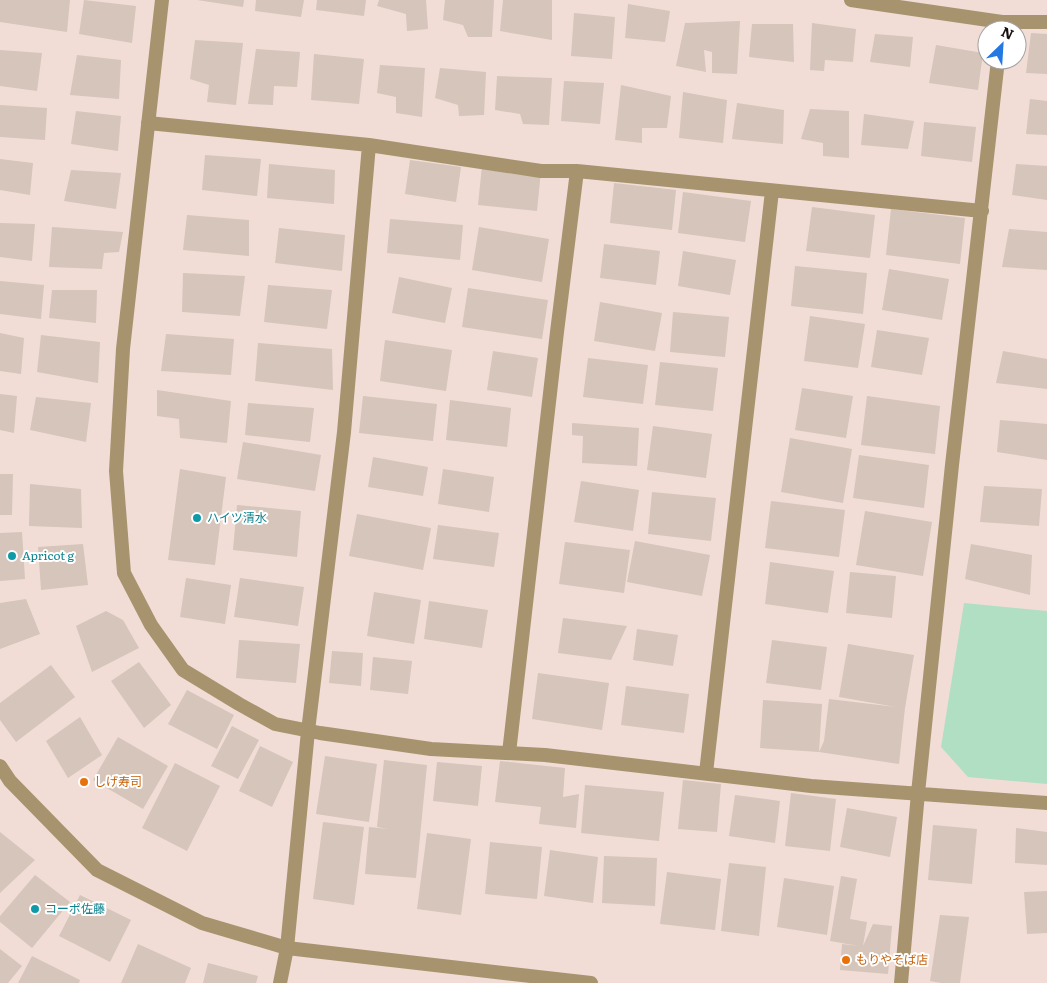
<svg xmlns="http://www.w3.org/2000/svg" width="1047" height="983" font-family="Literata,'Noto Sans JP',serif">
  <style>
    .green { fill: #b1dfc3 }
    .building { fill: #d5c5ba }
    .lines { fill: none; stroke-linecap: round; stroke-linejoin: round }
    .minor { stroke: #a7946e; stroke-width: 14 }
    .tertiary { stroke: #a7946e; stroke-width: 14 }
    .culture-dot { fill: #0f9aa8; stroke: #fff; stroke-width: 2 }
    .food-dot { fill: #e8710a; stroke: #fff; stroke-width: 2 }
    .labels { text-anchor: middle; stroke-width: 4; stroke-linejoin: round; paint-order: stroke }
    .culture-label { font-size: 12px; fill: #0d838f; stroke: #fff; text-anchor: start }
    .food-label { font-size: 12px; fill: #c56008; stroke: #fff; text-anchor: start }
  </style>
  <rect width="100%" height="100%" fill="#f1ddd6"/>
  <path class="green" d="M964,603l83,8v173l-79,-7 -27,-30z"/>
  <path class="building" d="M0,0h70l-3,32 -67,-10z
    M84,0l52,6 -4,37 -53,-9z
    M197,0h47l-1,7z
    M256,0h48l-3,17 -46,-6z
    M317,0h49l-2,16 -48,-6z
    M379,0h47l2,29 -21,2 -1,-17 -29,-8z
    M445,0h49l-2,37h-24l-5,-12 -20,-5z
    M503,0h49v40l-52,-9z
    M628,4l42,7 -5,31 -40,-4z
    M574,13l41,4 -3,42 -41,-3z
    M740,21l-3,53 -25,-1v-21l-8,-2 2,22 -30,-6 9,-43z
    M812,23l44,6 -3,33 -28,-2 -1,11 -14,-1z
    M752,24h41l1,38 -45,-5z
    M1031,33l16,1v40l-21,-1z
    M875,34l38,3 -3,30 -40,-5z
    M195,40l48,3 -7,62 -29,-3 2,-17 -19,-6z
    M936,45l47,8 -5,37 -49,-7z
    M256,49l44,3 -3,35 -23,-1 -1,19 -25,-1z
    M0,50l42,3 -5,38 -37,-5z
    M314,54l50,5 -5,45 -48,-4z
    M77,55l44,5 -2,39 -49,-4z
    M380,65l45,3 -3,49 -26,-4v-16l-19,-4z
    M440,68l46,4 -2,43 -25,1 -1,-11 -23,-7z
    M497,76l55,2 -3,47 -26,-1 -3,-10 -25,-4z
    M564,81l40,2 -4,41 -39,-3z
    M621,85l50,11 -4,32h-25v15l-27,-3z
    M683,92l44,8 -4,43 -44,-5z
    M1030,99l17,2v34l-21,-1z
    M737,103l47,7 -1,34 -51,-5z
    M0,105l47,3 -2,32 -45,-3z
    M810,109l39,2v47l-26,-2v-13l-22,-4z
    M76,111l45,5 -3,35 -47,-7z
    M864,114l50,7 -6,28 -47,-4z
    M924,122l52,5 -4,35 -51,-6z
    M205,155l56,4 -4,37 -55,-6z
    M0,159l33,4 -3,32 -30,-5z
    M410,160l51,7 -5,35 -51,-8z
    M269,164l66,6 -1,34 -67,-6z
    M1016,164l31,2v34l-35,-5z
    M482,166l59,5 -4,40 -59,-6z
    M71,170l50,3 -5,36 -52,-8z
    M614,183l62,7 -4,40 -62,-7z
    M683,192l68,9 -6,41 -67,-9z
    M812,207l63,8 -5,43 -64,-7z
    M891,209l74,9 -5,46 -74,-9z
    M187,215l62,5v36l-66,-6z
    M390,219l73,6 -3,35 -73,-7z
    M0,223l35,1 -3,37 -32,-4z
    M52,227l71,5 -4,20 -15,1 -2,16 -53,-2z
    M479,227l70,12 -7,43 -70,-12z
    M279,228l66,7 -3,36 -67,-8z
    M1009,229l38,3v38l-45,-3z
    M604,244l56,7 -4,34 -56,-7z
    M683,251l53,9 -6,35 -52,-9z
    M795,266l72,7 -4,41 -72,-8z
    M889,269l60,10 -7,41 -60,-10z
    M183,273l62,3 -5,40 -58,-4z
    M399,277l53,11 -7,35 -53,-10z
    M0,281l44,4 -3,34 -41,-5z
    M268,285l64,5 -5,39 -63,-7z
    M468,288l80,12 -6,39 -80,-12z
    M52,290h45l-1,33 -47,-5z
    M600,302l62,11 -7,38 -61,-10z
    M673,312l56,5 -4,40 -55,-5z
    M810,316l55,8 -7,44 -54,-7z
    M877,330l52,8 -7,37 -51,-8z
    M0,333l24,5 -3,36 -21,-3z
    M166,334l68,5 -3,36 -70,-4z
    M41,335l59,7 -2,41 -61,-11z
    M385,340l67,10 -6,41 -66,-10z
    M258,343l74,6 1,41 -78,-9z
    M493,351l45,7 -6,39 -45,-7z
    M1003,351l44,8v30l-51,-6z
    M588,358l60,7 -5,39 -60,-7z
    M660,362l58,6 -5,43 -58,-6z
    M802,388l51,8 -7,42 -51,-8z
    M157,390l74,11 -4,42 -47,-5 -1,-19 -22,-3z
    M0,394l17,2 -3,37 -14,-3z
    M363,396l74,8 -4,37 -74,-8z
    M867,396l73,10 -5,48 -74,-9z
    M36,397l55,6 -5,39 -56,-12z
    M450,400l61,8 -4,39 -61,-7z
    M248,403l66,5 -4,34 -65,-7z
    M1000,420l47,4v36l-50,-8z
    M572,423l67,5 -2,38 -55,-3 1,-27 -11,-1z
    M653,426l59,8 -6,44 -59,-8z
    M790,438l62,11 -9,54 -62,-11z
    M243,442l78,13 -6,36 -78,-12z
    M859,455l70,10 -5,43 -71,-10z
    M373,457l55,10 -5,29 -55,-9z
    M180,469l46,8 -11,88 -47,-5z
    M443,469l51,8 -5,35 -51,-8z
    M0,474h13l-1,41h-12z
    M581,481l58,9 -6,41 -59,-9z
    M30,484l51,5 1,39 -53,-2z
    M984,486l58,3 -3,37 -59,-4z
    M652,492l64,6 -5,43 -63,-7z
    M771,501l74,9 -6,47 -74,-9z
    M237,505l64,6 -4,46 -64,-7z
    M865,511l67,11 -9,54 -67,-11z
    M357,514l74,14 -8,42 -74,-14z
    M438,525l61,8 -5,34 -61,-8z
    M22,532l3,47 -25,2v-48z
    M635,541l75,14 -8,41 -75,-14z
    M565,542l65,8 -6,43 -65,-9z
    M83,544l5,41 -47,5 -3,-43z
    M971,544l61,11 -2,40 -65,-16z
    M770,562l64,9 -6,42 -63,-9z
    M850,572l46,4 -4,42 -46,-5z
    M186,578l45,7 -6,39 -45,-7z
    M240,578l64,9 -6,39 -64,-9z
    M374,592l47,8 -7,44 -47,-8z
    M26,599l14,35 -40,15v-46z
    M429,601l59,9 -6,38 -58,-9z
    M106,611l17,9 16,28 -47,24 -16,-46z
    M563,618l64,8 -16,34 -53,-7z
    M637,629l41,6 -5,31 -40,-6z
    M239,640l61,4 -4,39 -60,-5z
    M772,640l55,7 -6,43 -55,-7z
    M848,644l66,11 -9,53 -6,56 -80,-12 5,-11 5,-42 67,8 -57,-10z
    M332,651l31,2 -2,33 -32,-3z
    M373,657l39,4 -4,33 -38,-4z
    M139,662l32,43 -27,23 -33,-47z
    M51,665l24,32 -59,45 -16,-22v-17z
    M538,673l71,10 -7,47 -70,-11z
    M626,686l63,8 -5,39 -63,-8z
    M187,690l47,25 -17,34 -49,-25z
    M763,700l59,4 -3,48 -59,-4z
    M80,717l22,38 -34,23 -22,-37z
    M232,726l27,14 -21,39 -27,-13z
    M118,737l50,29 -25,43 -50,-29z
    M260,746l33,16 -21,45 -33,-16z
    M325,756l52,8 -8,58 -53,-8z
    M384,760l43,5 -11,113 -51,-4 4,-47 19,2 -11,-2z
    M500,761l65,7 -2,29 16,-3 -3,34 -37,-4 2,-17 -46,-5z
    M437,762l45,4 -4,40 -45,-5z
    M175,763l45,23 -33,65 -45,-23z
    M683,780l38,4 -4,48 -39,-3z
    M585,785l79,7 -5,49 -78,-8z
    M791,793l45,6 -6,52 -45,-5z
    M735,795l45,6 -5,42 -46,-7z
    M847,808l50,9 -7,40 -50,-10z
    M323,822l41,5 -10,78 -41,-6z
    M933,825l44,4 -5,55 -44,-4z
    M1016,828l31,4v33l-32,-2z
    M0,832l35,28 -35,33z
    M427,833l44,6 -10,76 -44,-6z
    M490,842l52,5 -5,52 -52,-5z
    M550,850l48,7 -5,46 -49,-7z
    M604,856l53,2 -2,48 -53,-3z
    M729,863l37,4 -7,69 -38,-5z
    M667,872l54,7 -6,51 -55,-6z
    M35,875l35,27 -38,46 -32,-26v-6z
    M841,876l16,3 -7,40 17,3 -4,24 10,-22 19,2 -4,48 -48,-4 2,-26 17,2 -29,-5z
    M784,878l50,8 -7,49 -50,-8z
    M1047,891v42l-20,1 -3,-42z
    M80,895l51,25 -21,42 -51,-26z
    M940,915l29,2 -9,66h-19l-11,-2z
    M138,944l53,24 -6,15h-64z
    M0,949l22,17 -14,17h-8z
    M32,956l48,24 -1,3h-61z
    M208,963l50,13 -2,7h-53z"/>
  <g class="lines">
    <path class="minor" d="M162,0l-39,349 -7,122 8,102 27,52 32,45 56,34 36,20 45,9 111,16 114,6 266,31 236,17
      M851,0l151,22h45
      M148,123l221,22 172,26h36l405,40
      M509,753l48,-421 20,-161
      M706,773l66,-582
      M280,983l7,-35 21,-217 36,-299 25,-287
      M901,983l17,-190 34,-328 46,-405"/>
    <path class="tertiary" d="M0,766l10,15 87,89 105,53 85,25 304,35"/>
  </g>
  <g class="culture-dot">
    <circle cx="197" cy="518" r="5"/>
    <circle cx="12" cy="556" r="5"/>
    <circle cx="35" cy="909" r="5"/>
  </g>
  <g class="food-dot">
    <circle cx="84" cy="782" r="5"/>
    <circle cx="846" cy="960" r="5"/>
  </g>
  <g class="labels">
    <g class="culture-label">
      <text x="207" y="522">ハイツ清水</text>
      <text x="22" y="560">Apricot g</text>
      <text x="45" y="913">コーポ佐藤</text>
    </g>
    <g class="food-label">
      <text x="94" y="786">しげ寿司</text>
      <text x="856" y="964">もりやそば店</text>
    </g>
  </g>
  <g transform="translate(1002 45) rotate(25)"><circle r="24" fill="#ffffff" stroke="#a2a09f"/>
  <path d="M0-4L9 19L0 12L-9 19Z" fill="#2378e2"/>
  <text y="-8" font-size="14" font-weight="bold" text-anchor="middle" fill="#17110e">N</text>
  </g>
</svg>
